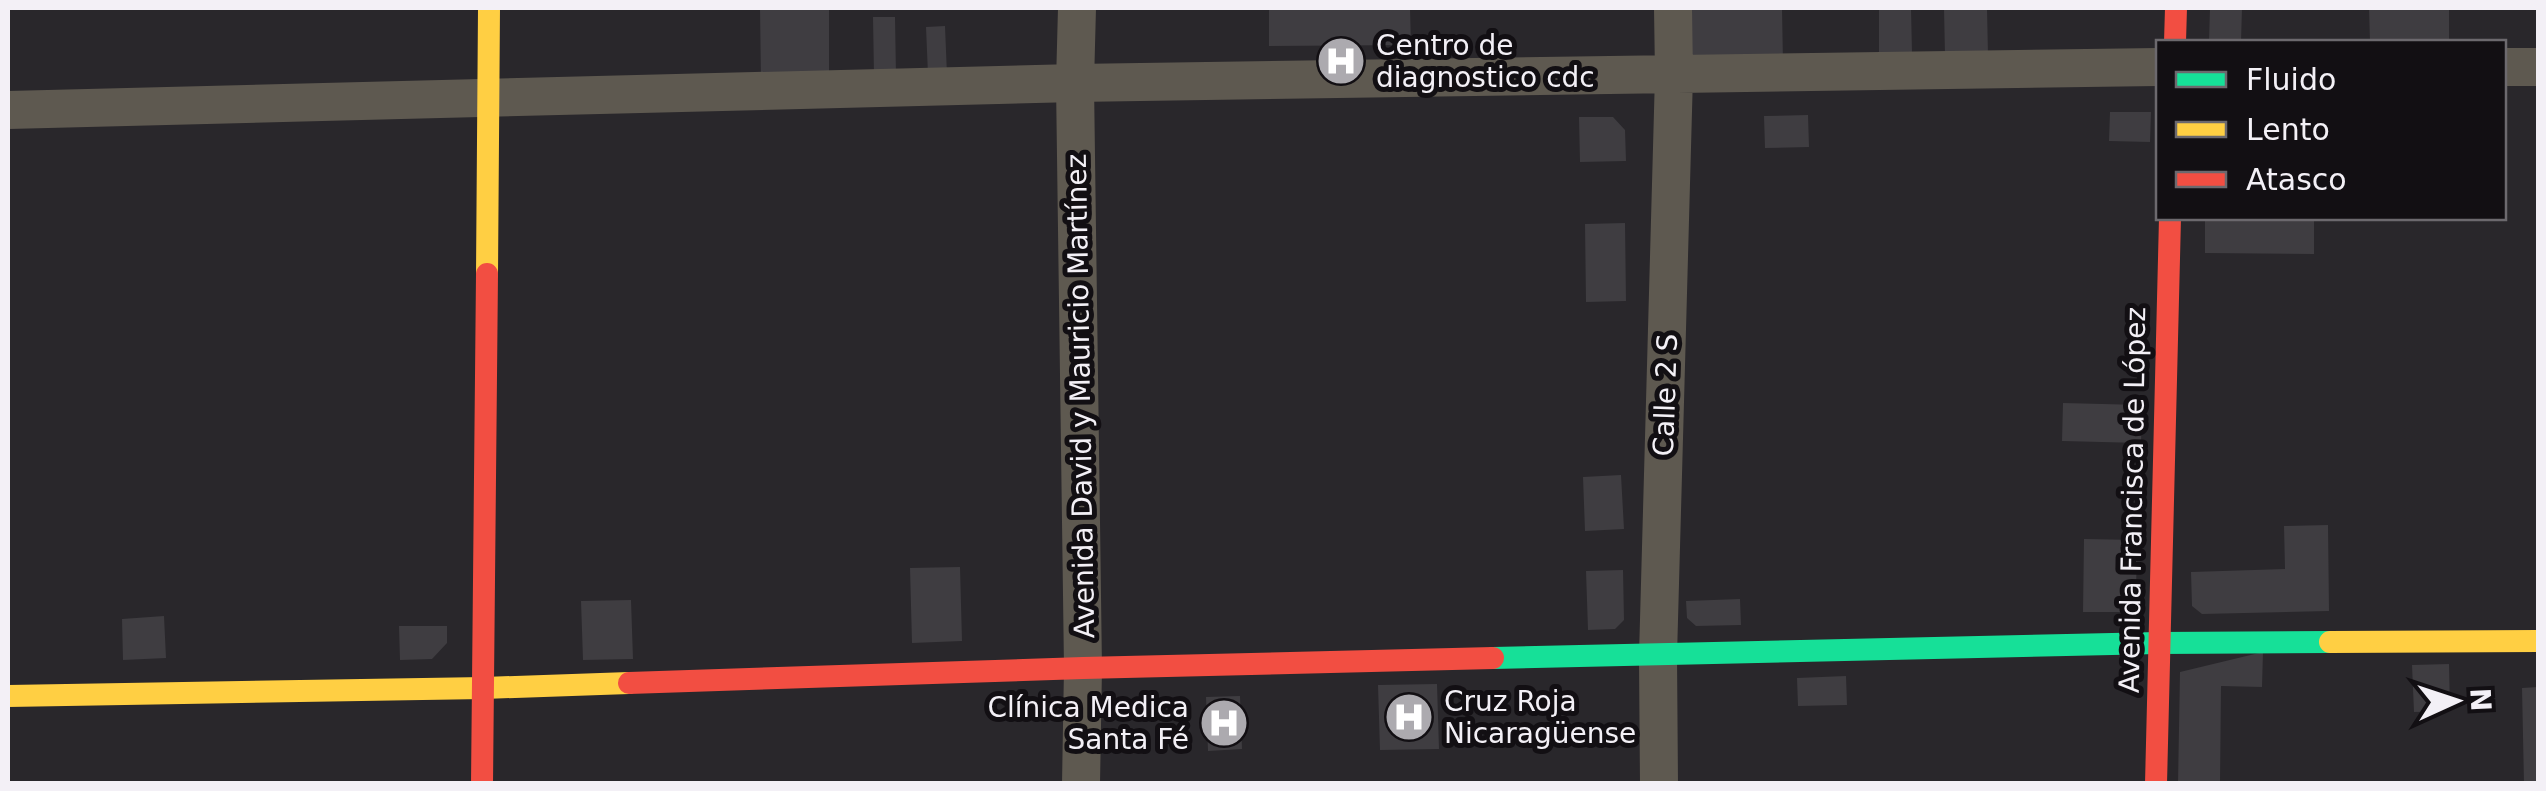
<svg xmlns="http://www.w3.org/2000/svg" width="2546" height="791" font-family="'DejaVu Sans',sans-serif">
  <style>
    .building { fill: #3f3d41 }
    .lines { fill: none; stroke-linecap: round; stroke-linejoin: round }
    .street { stroke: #5e5950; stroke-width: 38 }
    .fast { stroke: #16e098; stroke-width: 22 }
    .slow { stroke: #ffcf43; stroke-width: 22 }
    .jam { stroke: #f24e42; stroke-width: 22 }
    .labels { text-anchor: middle; stroke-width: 10; stroke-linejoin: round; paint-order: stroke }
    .poi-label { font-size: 28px; fill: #f3f0f6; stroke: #120f13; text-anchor: start }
    .street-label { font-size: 28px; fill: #f3f0f6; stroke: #120f13 }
  </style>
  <rect width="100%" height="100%" fill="#29272b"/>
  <path class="building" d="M760,8h69v75h-68z
    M1269,8h141l1,37 -142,1z
    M1680,8h102l1,55 -102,1z
    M1879,8h32l1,45 -33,1z
    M1944,8h43l1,47 -43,1z
    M2210,8h32l-1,34h-32z
    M2369,8h80v34h-79z
    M873,17h22l1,58 -22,1z
    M945,26l2,49h-19l-2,-48z
    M2110,112h41l-1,30 -41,-1z
    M1808,115l1,32 -44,1 -1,-32z
    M1579,117h34l12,13 1,31 -46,1z
    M2205,218h109v36l-109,-1z
    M1625,223l1,78 -40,1 -1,-78z
    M2063,403l79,2 -1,38 -79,-2z
    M1621,475l3,54 -39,2 -2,-54z
    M2328,525l1,86 -127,3 -10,-8 -1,-34 94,-3 -1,-43z
    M2084,539l53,1 -1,55 -15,17h-38z
    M960,567l2,74 -50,2 -2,-75z
    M1623,570l1,50 -9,9 -27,1 -2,-59z
    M1740,599l1,26 -45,1 -9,-8 -1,-17z
    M631,600l2,59 -50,1 -2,-59z
    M164,616l2,42 -43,2 -1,-41z
    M399,626h48v17l-15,16 -32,1z
    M2263,652l-1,35 -41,-1 -1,98h-42l2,-112z
    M2449,664l1,47 -36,1 -2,-47z
    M1846,676l1,29 -49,1 -1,-28z
    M1437,684l2,65 -59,1 -2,-65z
    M2538,687v97h-14l-2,-96z
    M1240,696l2,53 -34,2 -2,-54z"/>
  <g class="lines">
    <path class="street" d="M1077,8l-2,75 8,585 -2,116
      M2504,67h34
      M8,110l1067,-27 1083,-16
      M1659,784l-1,-128 16,-581 -1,-67"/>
    <path class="fast" d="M1493,658l665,-15 172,-1"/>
    <path class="slow" d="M487,274l2,-266
      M2330,642l208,-1
      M8,696l476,-8 145,-5"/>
    <path class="jam" d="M2175,42l1,-34
      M629,683l454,-15 410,-10
      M482,784l5,-510
      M2156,784l14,-566"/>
  </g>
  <defs>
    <g id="hospital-disc" transform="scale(2.5)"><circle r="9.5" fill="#acaaaf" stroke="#120f13"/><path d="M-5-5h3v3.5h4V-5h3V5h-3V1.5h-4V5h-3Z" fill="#fff"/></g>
  </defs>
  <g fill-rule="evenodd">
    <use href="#hospital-disc" x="1341" y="61"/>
    <use href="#hospital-disc" x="1409" y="717"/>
    <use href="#hospital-disc" x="1224" y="723"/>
  </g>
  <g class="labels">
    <g class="poi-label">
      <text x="1376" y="55">Centro de<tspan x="1376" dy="32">diagnostico cdc</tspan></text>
      <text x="1444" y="711">Cruz Roja<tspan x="1444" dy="32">Nicaragüense</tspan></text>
      <text x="1189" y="717" text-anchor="end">Clínica Medica<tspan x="1189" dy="32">Santa Fé</tspan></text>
    </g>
    <g class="street-label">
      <text transform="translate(1665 395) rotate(-88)" y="10">Calle 2 S</text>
      <text transform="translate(1080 396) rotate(-91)" y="10">Avenida David y Mauricio Martínez</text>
      <text transform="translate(2132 500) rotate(-89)" y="10">Avenida Francisca de López</text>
    </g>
  </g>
  <rect width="2546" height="791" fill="none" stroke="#f3f0f6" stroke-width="20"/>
  <rect x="2156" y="40" width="350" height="180" fill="#120f13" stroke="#6c696e" stroke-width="2.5"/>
  <rect x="2176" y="72" width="50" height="15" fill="#16e098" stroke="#6c696e" stroke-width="2.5"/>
  <text x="2246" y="90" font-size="30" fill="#f3f0f6">Fluido</text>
  <rect x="2176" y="122" width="50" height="15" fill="#ffcf43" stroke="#6c696e" stroke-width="2.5"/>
  <text x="2246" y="140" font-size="30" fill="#f3f0f6">Lento</text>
  <rect x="2176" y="172" width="50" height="15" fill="#f24e42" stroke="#6c696e" stroke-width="2.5"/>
  <text x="2246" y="190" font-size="30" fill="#f3f0f6">Atasco</text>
  <g transform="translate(2456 701) rotate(87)" stroke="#120f13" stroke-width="8" paint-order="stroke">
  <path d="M0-8L18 38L0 25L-18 38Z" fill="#f3f0f6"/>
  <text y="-15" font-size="28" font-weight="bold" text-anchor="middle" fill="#f3f0f6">N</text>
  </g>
</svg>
